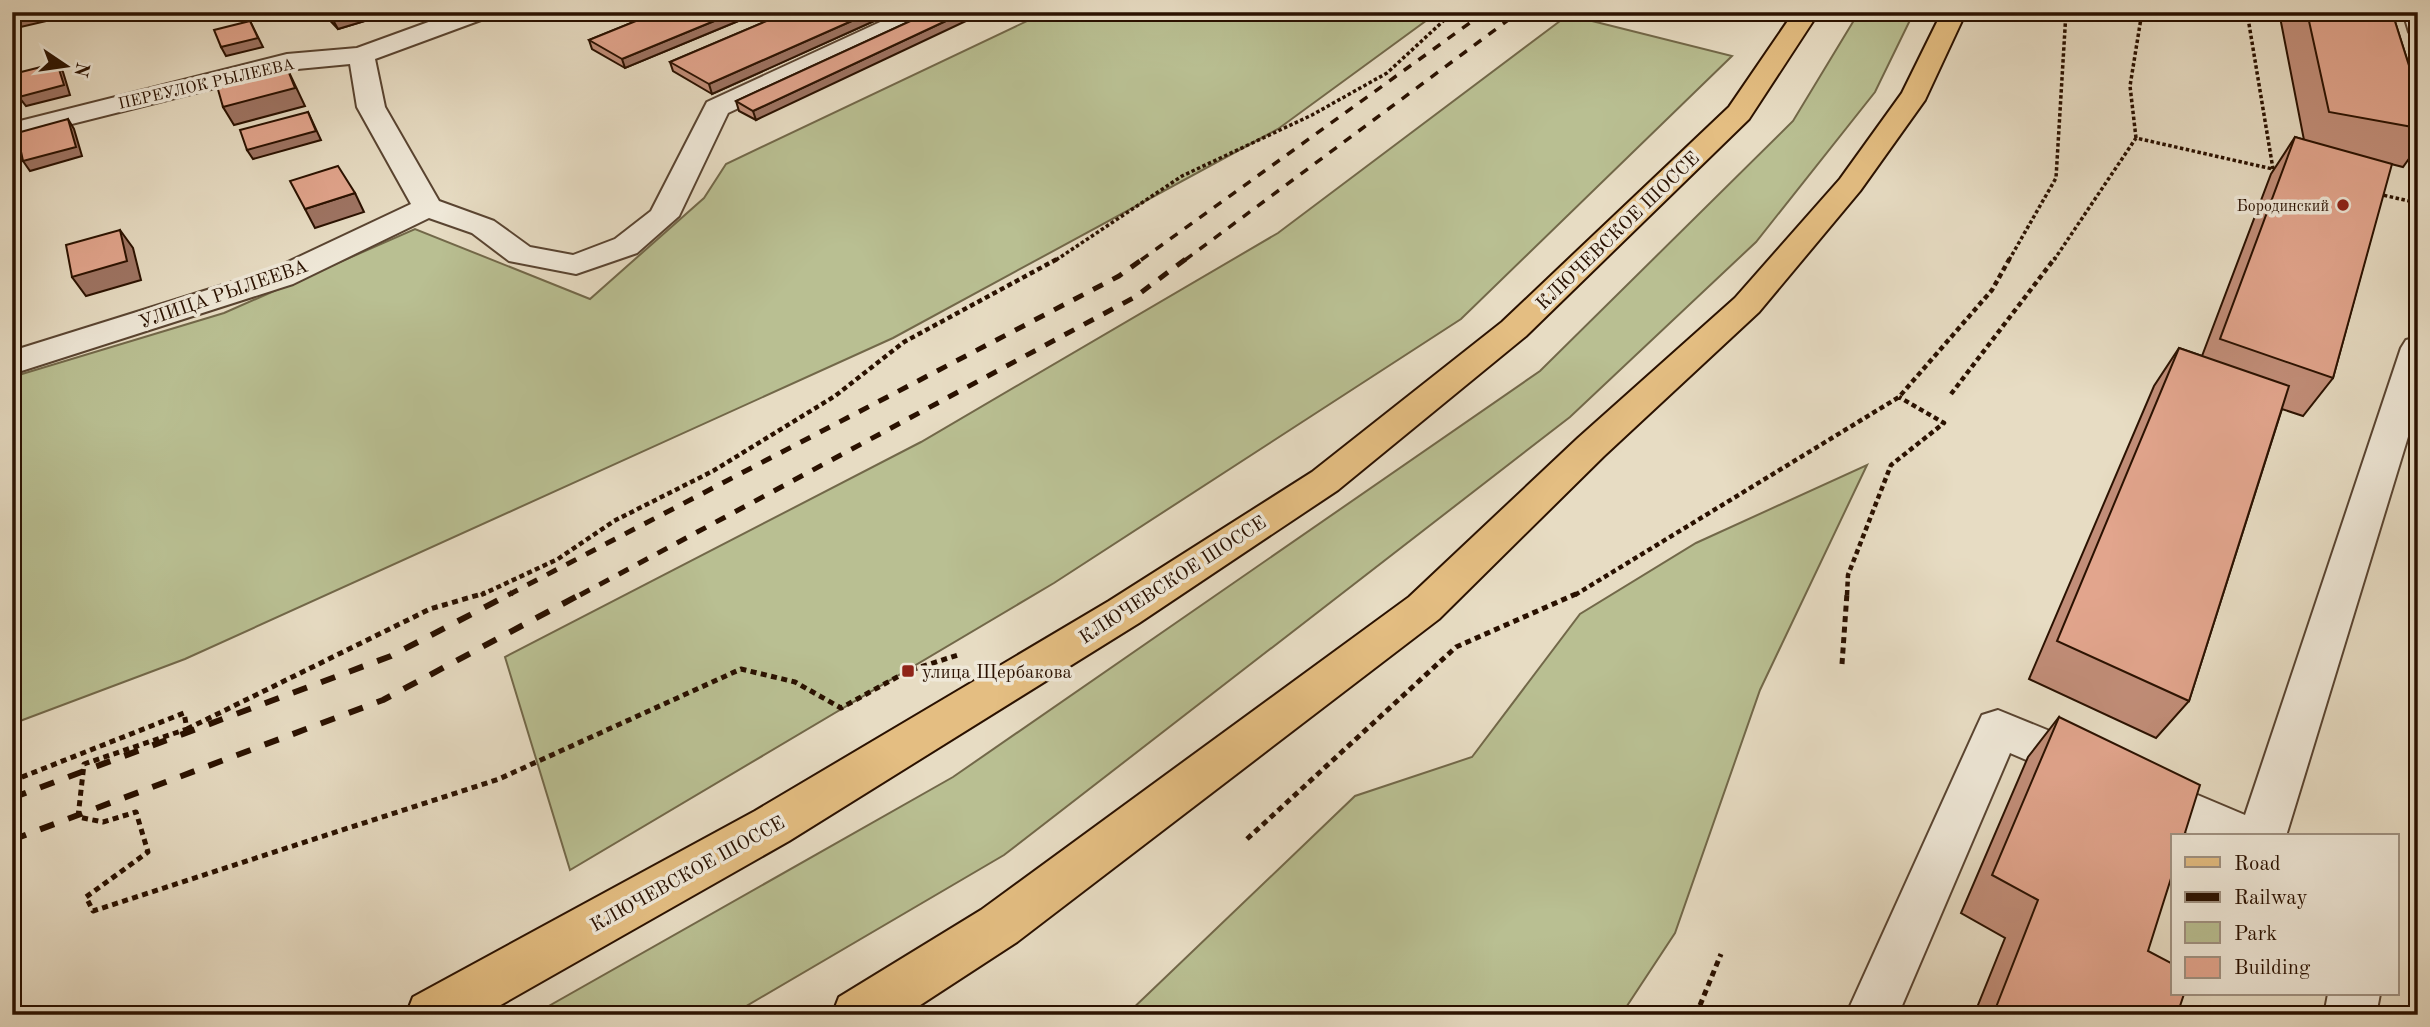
<svg xmlns="http://www.w3.org/2000/svg" width="2430" height="1027" font-family="'Old Standard TT',serif">
  <style>
    .green { fill: #b9bf92; stroke: #726849; stroke-width: 2 }
    .lines { fill: none; stroke-linecap: round; stroke-linejoin: round }
    .minor-casing { stroke: #594431; stroke-width: 4 }
    .major-casing { stroke: #2a1100; stroke-width: 4 }
    .path-far2 { stroke: #2a1100; stroke-width: 3.5; stroke-dasharray: 3.5 2.5; stroke-linecap: butt }
    .path-far1 { stroke: #2a1100; stroke-width: 4.5; stroke-dasharray: 5 3.5; stroke-linecap: butt }
    .path { stroke: #2a1100; stroke-width: 5; stroke-dasharray: 6 4.5; stroke-linecap: butt }
    .minor { fill: #efe8d8; fill-rule: evenodd }
    .major { fill: #e4be82; fill-rule: evenodd }
    .rail-far2 { stroke: #2a1100; stroke-width: 3.5; stroke-dasharray: 9 9; stroke-linecap: butt }
    .rail-far1 { stroke: #2a1100; stroke-width: 5; stroke-dasharray: 11 11; stroke-linecap: butt }
    .rail { stroke: #2a1100; stroke-width: 6; stroke-dasharray: 15 15; stroke-linecap: butt }
    .wall { fill: #c28e79; stroke: #2a1100; stroke-width: 2 }
    .shaded-wall { fill: #9e7463; stroke: #2a1100; stroke-width: 2 }
    .building { fill: #e2a58d; stroke: #2a1100; stroke-width: 2 }
    .poi-dot { fill: #8f2418; stroke: #efe8d8; stroke-width: 2.5 }
    .labels { text-anchor: middle; stroke-width: 7; stroke-linejoin: round; paint-order: stroke }
    .far-street-label { font-size: 16px; fill: #2a1100; stroke: #efe8d8 }
    .far-poi-label { font-size: 16px; fill: #2a1100; stroke: #efe8d8; text-anchor: end }
    .street-label { font-size: 19px; fill: #2a1100; stroke: #efe8d8 }
    .poi-label { font-size: 19px; fill: #2a1100; stroke: #efe8d8; text-anchor: start }
  </style>
  <rect width="100%" height="100%" fill="#e7dcc3"/>
  <filter id="stains"><feTurbulence type="fractalNoise" baseFrequency=".00286" numOctaves="4"/><feColorMatrix values="0 0 0 0 .2 0 0 0 0 .09 0 0 0 0 .02 0 0 0 .5 -.17"/></filter>
  <radialGradient id="worn" r=".72"><stop offset=".6" stop-color="#630" stop-opacity="0"/><stop offset="1" stop-color="#630" stop-opacity=".3"/></radialGradient>
  <path class="green" d="M1046,12h392l-160,117 -385,209 -708,321 -173,65v-347l212,-64 191,-84 175,70 114,-101 22,-34z
    M1859,12h55l-39,80 -119,150 -186,175 -566,438 -273,160h-198l420,-238 587,-406 253,-250z
    M1568,15l164,41 -271,263 -407,264 -484,287 -65,-213 416,-215 357,-209z
    M1867,465l-107,225 -85,243 -54,82h-495l229,-219 117,-39 108,-143 116,-71z"/>
  <g class="lines">
    <g class="minor-casing">
      <path id="minor" d="M456,12h36l-3,5 -114,42 10,48 54,94 55,20 36,26 43,8 42,-16 36,-28 56,-109 195,-90h33l-3,5 -204,96 -49,103 -42,37 -61,21 -67,-13 -37,-28 -43,-15 -136,66 -281,90v-23l259,-81 140,-66 -54,-97 -7,-43 -63,6 -275,69v-16l275,-69 70,-6z
        M2403,12h15v22l-9,-2z
        M2418,337v67l-132,432h-92l-67,-30 -7,-14 7,-14 16,-6 102,43 156,-467 5,-8z
        M1998,710l103,42 7,14 -7,14 -16,5 -75,-32 -112,262h-52l130,-287 6,-13z
        M2328,994h52l-4,21h-52z"/>
    </g>
    <g class="major-casing">
      <path id="major" d="M1794,12h25l-70,107 -223,217 -188,154 -199,133 -350,218 -306,174h-77l7,-18 342,-186 354,-210 203,-129 190,-150 227,-215z
        M1942,12h24l-41,88 -65,91 -101,121 -155,144 -165,163 -422,323 -112,73h-73l7,-18 142,-87 428,-313 169,-159 157,-140 105,-119 62,-86z"/>
    </g>
    <path class="path-far2" d="M2247,12l26,157
      M2136,138l-6,-52 12,-74
      M2378,194l40,9
      M1056,260l126,-84 130,-61 75,-42 66,-61
      M2009,260l47,-82 10,-166
      M2054,260l82,-122 141,32"/>
    <path class="path-far1" d="M1951,394l104,-136
      M481,595l77,-36 56,-38 99,-50 122,-75 69,-54 155,-84
      M1575,595l324,-198 93,-107 18,-32
      M1847,595l1,-20 43,-110 53,-42 -45,-26"/>
    <path class="path" d="M1842,664l5,-71
      M187,729l243,-120 55,-16
      M12,781l172,-68 3,16 -103,35 -6,53 25,5 33,-10 12,40 -62,45 7,14 406,-132 242,-110 54,13 46,26 67,-37 53,-17
      M1247,839l209,-192 122,-54
      M1696,1015l25,-61"/>
    <use href="#minor" class="minor"/>
    <use href="#major" class="major"/>
    <path class="rail-far2" d="M1141,260l344,-248
      M1185,260l334,-248"/>
    <path class="rail-far1" d="M508,595l611,-319 25,-18
      M580,595l555,-298 52,-39"/>
    <path class="rail" d="M12,798l379,-142 121,-63
      M12,840l371,-140 200,-107"/>
  </g>
  <path class="wall" d="M322,12h50l3,6 -37,11z
    M658,12h102l-135,56 -33,-19 -3,-9z
    M788,12h106l-182,82 -39,-23 -3,-9z
    M930,12l-174,108 -17,-9 -3,-10z
    M1706,12h37l-5,8 -32,-7z
    M2279,12h113l26,82v52l-15,21 -12,-3 -58,214 -30,38 -21,-7 -93,292 -33,37 -127,-59 125,-293 25,-38 23,8 69,-182 24,-37 9,3z
    M2059,717l89,234 29,64h-203l31,-77 -44,-25 67,-156z"/>
  <path class="shaded-wall" d="M40,12h14l1,7 -43,10v-11z
    M360,12h12l3,6 -37,11 -5,-9z
    M736,12h24l-135,56 -3,-9z
    M872,12h22l-182,82 -3,-10z
    M965,12h20l-229,108 -3,-9z
    M250,21l13,26 -37,9 -5,-9z
    M57,63l6,9 7,23 -44,11 -7,-9z
    M287,68l18,38 -71,19 -11,-18z
    M308,112l13,28 -68,19 -6,-9z
    M68,119l6,10 8,27 -52,15 -7,-10z
    M355,193l9,19 -49,16 -10,-19z
    M120,230l13,18 8,32 -55,16 -14,-19z"/>
  <path class="building" d="M12,12h28l-28,6z
    M326,12h34l-27,8z
    M658,12h78l-114,47 -33,-19z
    M788,12h84l-163,72 -39,-22z
    M930,12h35l-212,99 -17,-10z
    M2307,12h85l26,82v34l-89,-16z
    M250,21l8,17 -37,9 -7,-17z
    M57,63l7,22 -45,12 -6,-23z
    M287,68l8,20 -72,19 -6,-21z
    M308,112l8,19 -69,19 -7,-20z
    M68,119l8,28 -53,14 -6,-28z
    M2295,137l97,27 -59,214 -113,-39z
    M338,166l17,27 -50,16 -15,-28z
    M120,230l7,31 -55,16 -6,-32z
    M2179,348l110,38 -100,315 -132,-60z
    M2059,717l141,68 -16,51h-11v36l-25,79 25,13v30h11l-7,21h-184l45,-115 -46,-25z"/>
  <g class="poi-dot">
    <circle cx="2343" cy="205" r="7"/>
    <rect x="901" y="664" width="14" height="14" rx="3.5"/>
  </g>
  <g class="labels">
    <g class="far-street-label">
      <text transform="translate(206 83) rotate(-13)" y="6">ПЕРЕУЛОК РЫЛЕЕВА</text>
    </g>
    <g class="far-poi-label">
      <text x="2329" y="211">Бородинский</text>
    </g>
    <g class="street-label">
      <text transform="translate(1617 230) rotate(-44)" y="7">КЛЮЧЕВСКОЕ ШОССЕ</text>
      <text transform="translate(223 293) rotate(-19)" y="7">УЛИЦА РЫЛЕЕВА</text>
      <text transform="translate(1172 579) rotate(-33)" y="7">КЛЮЧЕВСКОЕ ШОССЕ</text>
      <text transform="translate(687 873) rotate(-29)" y="7">КЛЮЧЕВСКОЕ ШОССЕ</text>
    </g>
    <g class="poi-label">
      <text x="922" y="678">улица Щербакова</text>
    </g>
  </g>
  <rect width="2430" height="1027" fill="none" stroke="#e7dcc3" stroke-width="42"/>
  <rect x="14" y="14" width="2402" height="999" fill="none" stroke="#2a1100" stroke-width="3.5"/>
  <rect x="21" y="21" width="2388" height="985" fill="none" stroke="#2a1100" stroke-width="2"/>
  <rect x="2171" y="834" width="228" height="161" fill="#efe8d8" stroke="#a09282" stroke-width="2"/>
  <rect x="2185" y="857" width="35" height="10" fill="#e4be82" stroke="#a09282" stroke-width="2"/>
  <text x="2234" y="870" font-size="21" fill="#2a1100">Road</text>
  <rect x="2185" y="892" width="35" height="10" fill="#2a1100" stroke="#a09282" stroke-width="2"/>
  <text x="2234" y="904" font-size="21" fill="#2a1100">Railway</text>
  <rect x="2185" y="922" width="35" height="21" fill="#b9bf92" stroke="#a09282" stroke-width="2"/>
  <text x="2234" y="940" font-size="21" fill="#2a1100">Park</text>
  <rect x="2185" y="957" width="35" height="21" fill="#e2a58d" stroke="#a09282" stroke-width="2"/>
  <text x="2234" y="974" font-size="21" fill="#2a1100">Building</text>
  <g transform="translate(66 66) rotate(103)" stroke="#efe8d8" stroke-width="5" paint-order="stroke">
  <path d="M0-5L12 26L0 18L-12 26Z" fill="#2a1100"/>
  <text y="-10" font-size="19" font-weight="bold" text-anchor="middle" fill="#2a1100">N</text>
  </g>
  <rect width="100%" height="100%" filter="url(#stains)"/>
  <rect width="100%" height="100%" fill="url(#worn)"/>
</svg>
